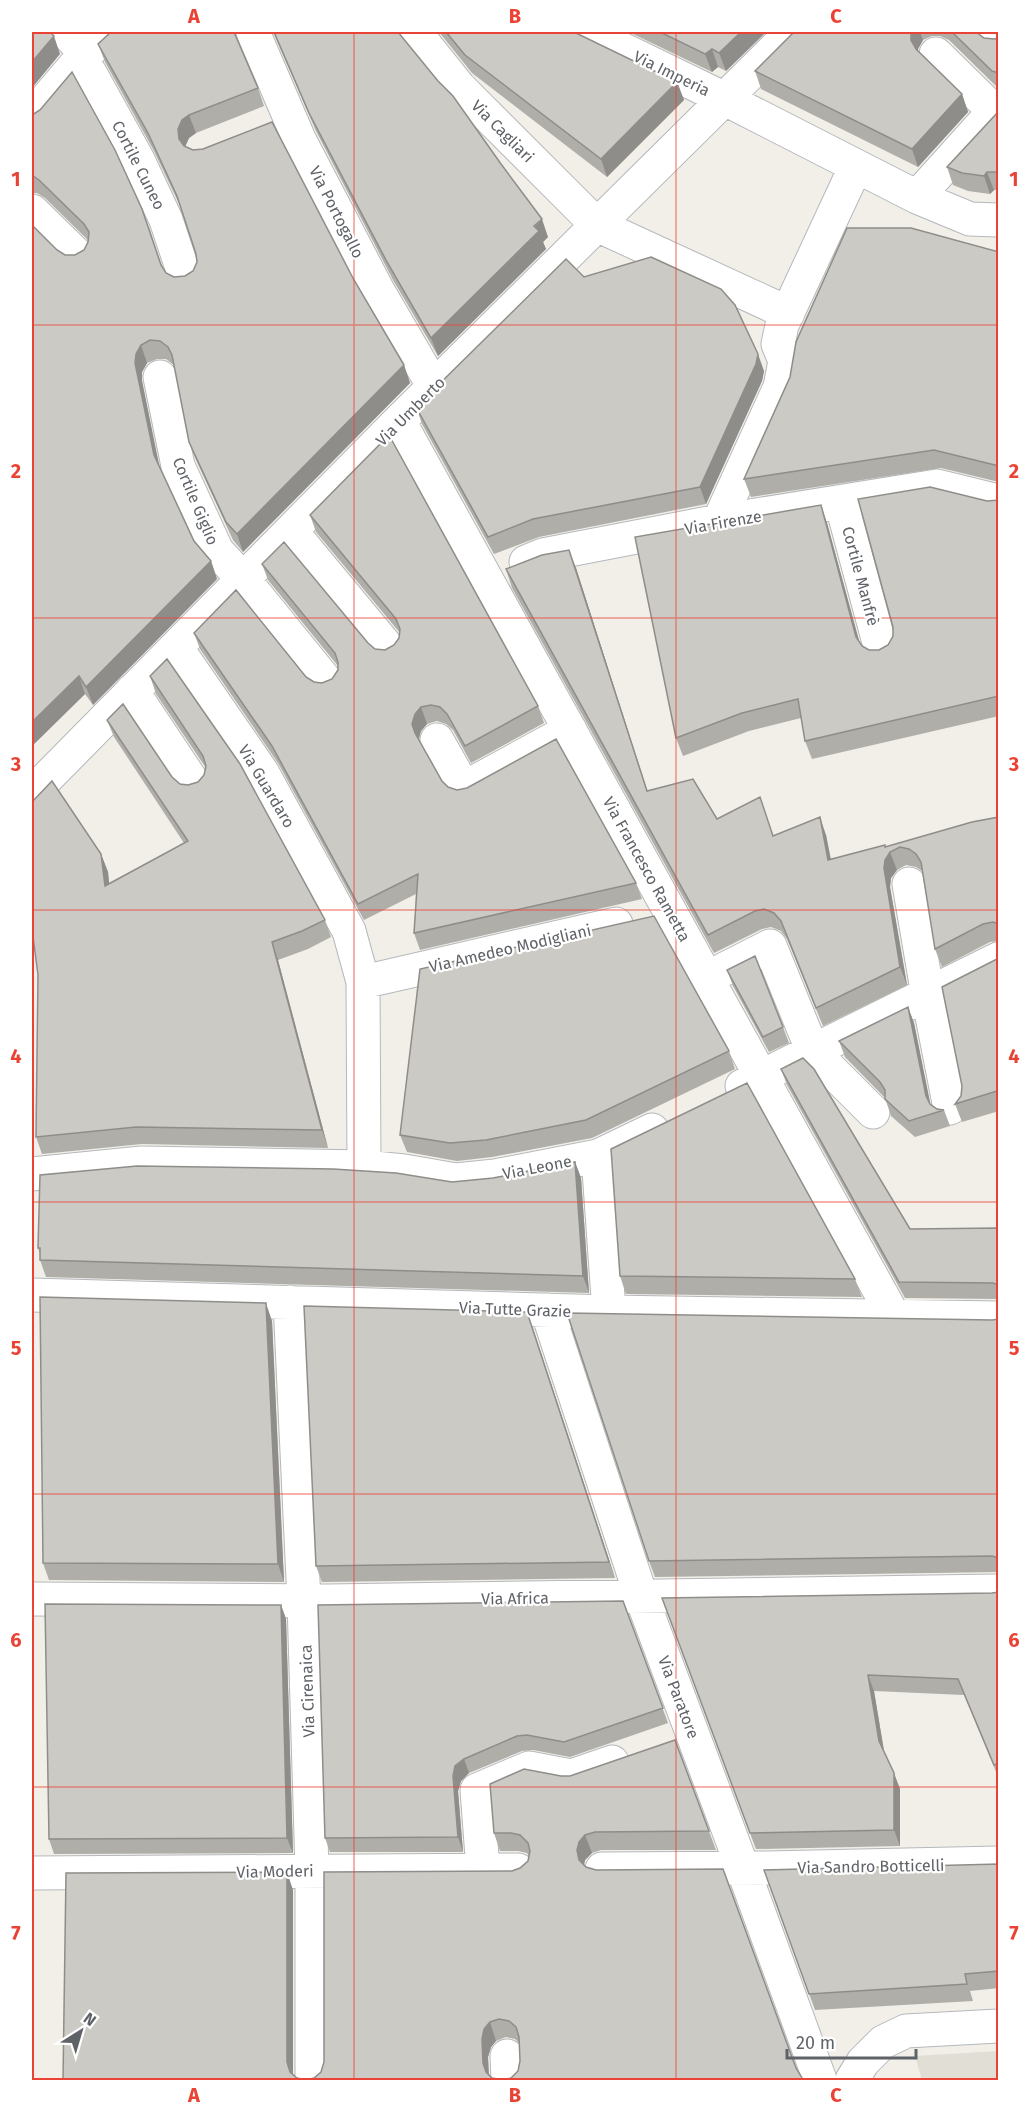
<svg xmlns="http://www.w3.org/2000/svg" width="1030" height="2112" font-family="'Fira Sans',sans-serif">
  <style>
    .education { fill: #e1ded6 }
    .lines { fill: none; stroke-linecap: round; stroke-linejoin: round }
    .minor-casing { stroke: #b5b8bc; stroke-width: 35 }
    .minor { stroke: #fff; stroke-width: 33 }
    .wall { fill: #afaea9; fill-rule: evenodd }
    .shaded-wall { fill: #8f8d8a }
    .building { fill: #cccac5; stroke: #8f8d8a; stroke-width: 1.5; fill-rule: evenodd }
    .grid { fill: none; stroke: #ea4335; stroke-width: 1.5; stroke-opacity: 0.55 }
    .labels { text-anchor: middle; stroke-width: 4.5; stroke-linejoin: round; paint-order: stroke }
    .street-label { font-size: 16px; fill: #5f6368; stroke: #fff }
    .neatline { fill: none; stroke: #ea4335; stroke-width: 2 }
    .grid-label { font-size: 20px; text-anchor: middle; font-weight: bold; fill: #ea4335 }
  </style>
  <rect width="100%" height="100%" fill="#f1efe8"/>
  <path class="education" d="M998,2051v29h-76l-7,-24z"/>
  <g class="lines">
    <g class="minor-casing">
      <path id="minor" d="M66,32l19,21
        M253,32l46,107 78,150 57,98
        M415,32l44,55 138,138 191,88
        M587,32l138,67 192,98 53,22 28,1
        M993,32l5,7
        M936,54l59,58
        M78,62l12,11 48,87 28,60 19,57
        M32,116l46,-54 31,-30
        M917,197l81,-90
        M32,211l45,44
        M160,377l18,89 39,85 27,29 82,101
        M399,421l495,896
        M841,502l40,148
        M719,521l61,-134 5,-26 -7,-17 4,-19 74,-159
        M291,531l97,117
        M526,562l17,-7 176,-34 218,-35 61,15
        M176,647l86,125 87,159 14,51 1,185
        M132,691l62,93
        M437,740l27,48 106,-58
        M32,793l367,-372 393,-389
        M909,884l19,112 22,112
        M707,978l63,-32 43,106 60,60
        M363,982l253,-58
        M742,1086l256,-127
        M598,1156l11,156
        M32,1174l110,-11 222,4 40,4 52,9 39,-4 103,-20 54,-26
        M32,1295l577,17 389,6
        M290,1302l14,299 8,270v209
        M547,1310l94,286 102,273 77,211
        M32,1599l296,2 670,-10
        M602,1869l165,-1 231,-5
        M483,1870l-6,-80 52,-22 42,8 41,-14
        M32,1873l486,-3
        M507,2056l1,24
        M852,2080l11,-18 20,-20 23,-11 92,-5"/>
    </g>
    <use href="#minor" class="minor"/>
  </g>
  <path class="wall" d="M235,32v3l23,53 6,18 -68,27 -7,5 -4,8 169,134 50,85 6,18 -167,169 -10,-12 -37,-80 -7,-18 -15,-77 -8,-6h-9l-10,4 -5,9v9l17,86 35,74 17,20 6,18 -124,126 -8,-11 -53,52v-521l25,25 8,5h10l9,-5 4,-8v-2l-43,-42 -8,-5h-5v-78l117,112 13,40 4,6 8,4 11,-1 8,-5 4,-9 -1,-8 -14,-44 -28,-59 -49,-89 -7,-18z
    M273,32h125l150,205 -5,5 3,7 -108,107 -45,-76 -77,-149z
    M439,32h135l103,50 7,18 -77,77 -135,-104z
    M629,32h137l-40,39 -8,-4 -6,5z
    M794,32h182l8,6 10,1 5,-1v51l-50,-49 -9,-4h-8l-9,4 -5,9v2l44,43 6,18 -50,55 -157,-78 -6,-18z
    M999,111v79h-5l-4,4 -22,-3 -15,-6 -6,-18z
    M999,252v230l-58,-14 -190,29 -7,-18z
    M584,277l180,94 -2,10 -56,123 -167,33 -45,17 -72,-130 -6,-17z
    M999,500v216l-187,43 -7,-18 -4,-23 -52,13 -66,25 -7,-18 151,-215 32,119 3,4 7,4h10l9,-5 99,-144z
    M310,515l228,191 6,17 -73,40 -18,-33 -7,-6 -9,-3 -10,3 -6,7 -2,9 23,41 6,6 188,96 6,16 -222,51 -6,-17 2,-39 -52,26 -86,-157 -78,-114 -6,-16 112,44 8,5 8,1 10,-4 6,-9v-4l-70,-86 -6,-16 113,85 10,1 9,-5 5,-7 1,-5 -84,-101z
    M576,568l71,222 70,29 43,-22 13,39 53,-1 5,24 54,-12 114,-30v124l-9,1 -48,25 -7,-18 -13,-78 -6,-4 -10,-2 -9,5 -6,8 -1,9 17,98 -84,41 -36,-87 -6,-8 -10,-4 -9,2 -48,24 -202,-365 -6,-19z
    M150,676l175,244 6,17 -23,12 -30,11 50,188 -186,-4 -100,10 -6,-17 65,-283 7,18 1,11 75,-40 -70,-106 -7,-17 73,64 8,1 10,-3 6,-7 2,-7 -50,-74z
    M999,958v153l-37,11 -7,-18 6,-8z
    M727,970l56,57 6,16 -20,9 -36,-66z
    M908,1007l6,16 16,81 7,5 7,1 6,16 -35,11 -24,-21 -6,-18 -40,-41 -6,-16z
    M729,1051l6,18 -143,69 -100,19 -35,4 -50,-9 -7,-17z
    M781,1069l129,160 89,-1v71l-94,-1 -118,-213z
    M575,1162l6,16 8,115 -543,-16 -6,-17v-6l-2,-6 414,-66 41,-4z
    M620,1276l235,3 7,18 -236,-3z
    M999,1319v253l-344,5 -6,-16 343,-241z
    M272,1321l12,261 -235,-2 -6,-17z
    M533,1329l82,249 -293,4 -6,-16z
    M999,1592v187l-35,-84 -90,-4 10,60 16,38v57l-144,3 -94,-251 330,-5z
    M623,1601l45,122 -98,34 -37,-7 -11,1 -53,22 -8,8 -3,10 5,61h-133l-5,-14z
    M281,1605l5,14 7,234 -239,1 -5,-15z
    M675,1740l41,110h-115l-9,3 -7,7 -1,5 212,203 7,12h-497l8,-2 7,-6 191,-201 8,-3 8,-7 1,-5 -2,-3 -9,-2h-18l-6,-18 67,-57h9zM506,2037l9,2 4,4 1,18 -2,10 -7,7 -8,2 -11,-2 -3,-3 -1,-18 3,-10 5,-6z
    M999,1864v124l-29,3 3,10 -158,9 -51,-140z"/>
  <path class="shaded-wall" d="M741,32h25l-40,39 -7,-18z
    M911,32h9l3,8 -5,9v9l-7,-18z
    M54,36l6,18 -28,34v-26z
    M712,49l6,18 -6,5 -7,-18z
    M677,82l7,18 -77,77 -6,-18z
    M962,94l6,18 -50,55 -6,-18z
    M189,115l7,18 -7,5 -4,9 -6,-8 -1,-10 4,-9z
    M987,172l7,18 -4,4 -6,-18z
    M542,219l6,18 -5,5 3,7 -108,107 -7,-18z
    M141,345l6,18 -5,9v9l19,93 -7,-19 -19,-92 1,-9z
    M758,354l6,17 -2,10 -56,123 -6,-17z
    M404,365l6,18 -167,169 -6,-18z
    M821,505l6,18 36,132 -7,-18z
    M569,550l7,18 77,241 -6,-18z
    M211,561l6,18 -124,126 -7,-18z
    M79,676l6,18 -53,52v-24z
    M421,707l6,17 -6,7 -3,9 -3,-7 -3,-9 3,-10z
    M820,817l6,18 8,43 -6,-18z
    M890,852l7,18 -6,8 -1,9 17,98 -7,-18 -16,-99 1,-8z
    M101,854l7,18 3,31 -6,-17z
    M272,942l6,18 50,188 -6,-18z
    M908,1007l6,16 18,89 -6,-16z
    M575,1162l6,16 8,115 -6,-17z
    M266,1303l6,18 12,261 -6,-18z
    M527,1312l6,17 82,249 -6,-16z
    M281,1605l5,14 7,234 -6,-15z
    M868,1675l6,16 11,66 -6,-16z
    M464,1759l5,14 -8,8 -3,10 5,61 -5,-15 -5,-61 2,-10z
    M894,1773l6,16v57l-6,-16z
    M585,1835l7,18 -7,7 -2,9 -4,-9 -2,-10 2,-8z
    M287,1872l6,18v190l-6,-18z
    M490,2022l6,19 -5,6 -3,10 1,23 -6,-17 -1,-24 2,-10z"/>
  <path class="building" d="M32,32h18l4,4 -22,26z
    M111,32h123l24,56 -69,27 -7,5 -4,9 1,10 5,7 9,4 10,-1 69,-27 82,158 50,85 -167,169 -11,-12 -37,-80 -17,-87 -4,-8 -8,-6 -10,-1 -9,5 -5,9 -1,9 19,92 40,86 17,20 -125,126 -7,-11 -47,46v-497l25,25 8,5h10l9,-5 4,-8 1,-10 -5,-8 -45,-44 -7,-5v-60l8,-5 32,-38 43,78 27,59 19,56 5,8 8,4 11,-1 8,-5 4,-9 -1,-8 -19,-58 -29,-63 -50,-89z
    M274,32h124l40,49 15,15 48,68 41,55 -8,7 5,5 -108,107 -44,-76 -78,-149z
    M446,32h128l103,50 -76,77 -136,-104z
    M660,32h81l-22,21 -7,-4 -7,5z
    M794,32h117v8l5,9 46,45 -50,55 -157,-78z
    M952,32h24l8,6 10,1 5,-1v35l-7,-2z
    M999,111v61h-12l-3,4 -22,-3 -15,-6z
    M847,228h64l88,24v214l-65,-16 -190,29 46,-102 6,-35z
    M651,257l70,32 14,16 23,49 -2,10 -56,123 -167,32 -45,18 -72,-130 150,-148 18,18z
    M389,435l149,271 -73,40 -18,-32 -7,-7 -9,-2 -10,2 -6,7 -3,10 3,9 27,48 6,6 9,3 10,-2 89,-49 80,144 -222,50 4,-59 -60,30 -86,-158 -78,-113 42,-43 70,87 8,5 8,1 10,-4 6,-9v-8l-3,-9 -73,-89 22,-22 84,101 7,6 10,1 9,-5 5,-7 1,-9 -4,-10 -86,-104z
    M930,487l57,14 12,-1v196l-194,45 -7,-42 -56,14 -66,25 -41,-201 186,-32 35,132 6,9 7,4h10l9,-5 5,-9v-9l-35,-128z
    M569,550l78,241 46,-12 24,40 43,-22 13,39 47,-19 8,43 57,-15v2l87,-25 27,-5v107l-6,-2 -10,2 -48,25 -14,-87 -5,-8 -7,-5 -9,-2 -10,5 -5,8 -1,8 16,99 -84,41 -35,-87 -7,-8 -10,-4 -9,2 -47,24 -202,-366 36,-14z
    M167,659l73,105 85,156 -23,11 -30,11 50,188 -186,-3 -100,10 2,-162 -6,-46v-127l20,-21 49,73 4,32 83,-45 -81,-121 16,-16 49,73 8,7 8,1 10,-3 6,-7 2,-9 -3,-10 -53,-80z
    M654,916l75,135 -143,69 -100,20 -36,3 -50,-8 20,-166z
    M755,956l28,71 -20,10 -36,-67z
    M999,958v133h-2l-42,13 6,-8 1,-10 -20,-99z
    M908,1007l18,89 4,8 7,5 7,1 -35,11 -24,-22v-9l-5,-8 -41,-41z
    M803,1058l11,11 96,160 89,-1v57l-6,-2 -94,-1 -118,-213z
    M747,1083l108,196 -235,-3 -9,-127z
    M575,1162l8,114 -543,-16v-12h-2l2,-73 97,-9 196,3 63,4 56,9 41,-4z
    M40,1297l226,6 12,261 -235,-1z
    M304,1306l223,6 82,250 -293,4z
    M567,1313l425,7 7,-1v239l-7,-2 -343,5z
    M999,1592v171l-5,2 -36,-86 -90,-4 11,66 15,32v57l-144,3 -88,-235 330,-5z
    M623,1601l40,107 -99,34 -37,-7 -10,1 -53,23 -9,7 -2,10 5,61 -133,1 -7,-233z
    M45,1604l236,1 6,233 -238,1z
    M675,1740l34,91 -114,1 -10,3 -6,7 -2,8 2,10 7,7 10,3 127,-1 73,199 5,8 2,4h-497l8,-2 7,-6 3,-10v-190l188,-1 8,-3 8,-7 2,-10 -2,-8 -8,-8 -9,-2h-17l-4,-49 34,-15 37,7h9zM499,2019l10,2 7,6 3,10 1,24 -2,10 -7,7 -8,2 -11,-2 -6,-6 -3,-9 -1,-24 2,-10 6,-7z
    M999,1864v107l-34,3 2,10 -158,10 -45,-124z
    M287,1872v190l3,10 7,6 9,2h-243l3,-207z"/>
  <path class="grid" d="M354,32v2048M676,32v2048M32,325h966M32,618h966M32,910h966M32,1202h966M32,1494h966M32,1787h966"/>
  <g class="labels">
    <g class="street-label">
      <text transform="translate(672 73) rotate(26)" y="6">Via Imperia</text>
      <text transform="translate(503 131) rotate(45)" y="6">Via Cagliari</text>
      <text transform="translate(139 165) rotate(63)" y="6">Cortile Cuneo</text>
      <text transform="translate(337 212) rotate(63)" y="6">Via Portogallo</text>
      <text transform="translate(410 411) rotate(-45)" y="6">Via Umberto</text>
      <text transform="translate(196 501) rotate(67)" y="6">Cortile Giglio</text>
      <text transform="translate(723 522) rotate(-10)" y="6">Via Firenze</text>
      <text transform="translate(861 576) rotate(75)" y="6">Cortile Manfrè</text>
      <text transform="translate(267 786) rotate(59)" y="6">Via Guardaro</text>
      <text transform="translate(647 869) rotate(61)" y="6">Via Francesco Rametta</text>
      <text transform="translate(510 948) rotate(-13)" y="6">Via Amedeo Modigliani</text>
      <text transform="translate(537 1167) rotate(-11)" y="6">Via Leone</text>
      <text transform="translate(515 1309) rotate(2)" y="6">Via Tutte Grazie</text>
      <text transform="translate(515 1598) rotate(-1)" y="6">Via Africa</text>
      <text transform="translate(307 1691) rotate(-92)" y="6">Via Cirenaica</text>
      <text transform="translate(679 1697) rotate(69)" y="6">Via Paratore</text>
      <text transform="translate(871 1866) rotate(-1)" y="6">Via Sandro Botticelli</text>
      <text transform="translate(275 1871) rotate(-1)" y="6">Via Moderi</text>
    </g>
  </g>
  <rect width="1030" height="2112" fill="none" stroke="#ffffff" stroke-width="66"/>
  <g transform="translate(81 2031) rotate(37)" stroke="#ffffff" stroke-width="4.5" paint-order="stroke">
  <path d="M0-4.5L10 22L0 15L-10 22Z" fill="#5f6368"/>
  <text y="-9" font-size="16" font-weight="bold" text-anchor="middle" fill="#5f6368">N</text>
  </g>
  <path d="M787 2049v9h129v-9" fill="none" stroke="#5f6368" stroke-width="3"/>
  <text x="796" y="2049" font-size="18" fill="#5f6368" stroke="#ffffff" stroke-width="4.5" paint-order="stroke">20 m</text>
  <rect x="33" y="33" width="964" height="2046" class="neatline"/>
  <g class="grid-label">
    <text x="194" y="23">A</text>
    <text x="515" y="23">B</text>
    <text x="836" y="23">C</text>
    <text x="16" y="186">1</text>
    <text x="1014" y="186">1</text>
    <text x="16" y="478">2</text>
    <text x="1014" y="478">2</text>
    <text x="16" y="771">3</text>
    <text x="1014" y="771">3</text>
    <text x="16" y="1063">4</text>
    <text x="1014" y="1063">4</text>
    <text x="16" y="1355">5</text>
    <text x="1014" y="1355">5</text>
    <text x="16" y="1647">6</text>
    <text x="1014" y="1647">6</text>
    <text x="16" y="1940">7</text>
    <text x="1014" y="1940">7</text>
    <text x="194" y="2102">A</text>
    <text x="515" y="2102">B</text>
    <text x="836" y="2102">C</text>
  </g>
</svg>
